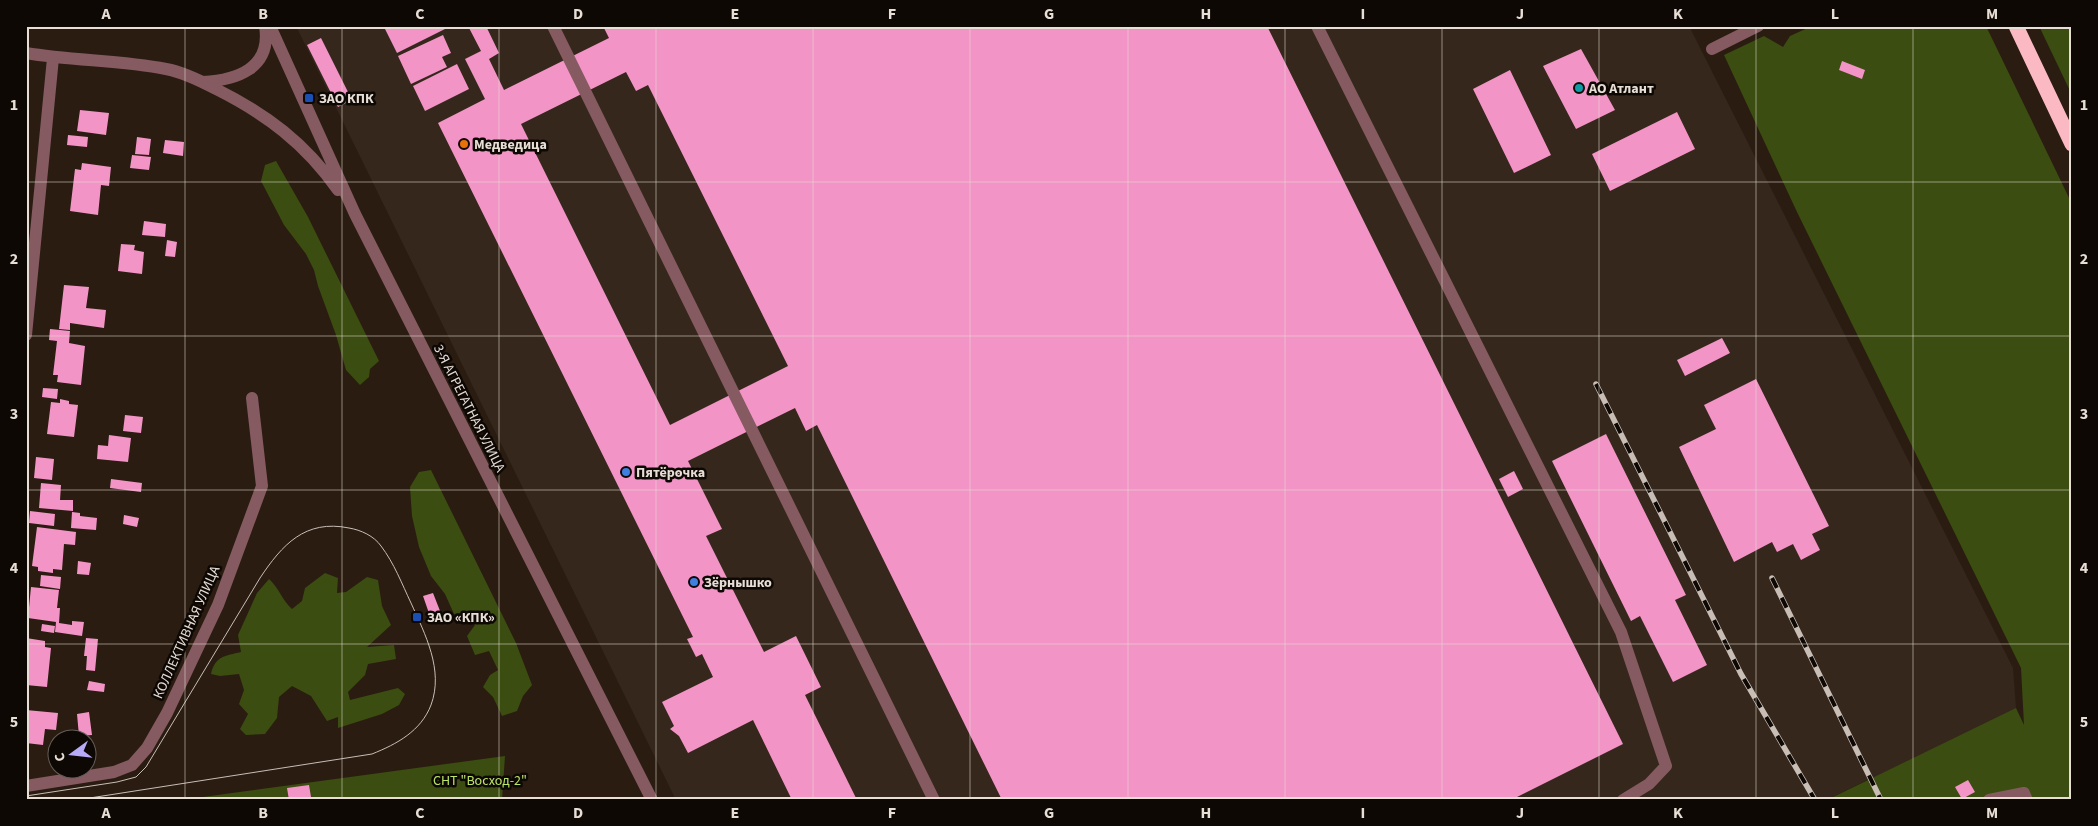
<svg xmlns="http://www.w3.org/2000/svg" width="2098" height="826" font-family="'Source Sans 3',sans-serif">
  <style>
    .industrial { fill: #36271c }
    .green { fill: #3b4d10 }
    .building { fill: #f394c6; fill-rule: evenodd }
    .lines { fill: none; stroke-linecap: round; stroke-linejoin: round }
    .minor { stroke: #855a61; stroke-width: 12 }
    .highway { stroke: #fbb9c3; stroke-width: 15 }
    .tram { stroke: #c8beb6; stroke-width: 1 }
    .rail-casing { stroke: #c8beb6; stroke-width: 5.5 }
    .rail { stroke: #0e0805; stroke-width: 4; stroke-dasharray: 11; stroke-linecap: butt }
    .grid { fill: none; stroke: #e7ded6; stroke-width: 1; stroke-opacity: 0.55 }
    .culture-dot { fill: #0f9aa8; stroke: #0e0805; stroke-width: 2 }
    .transit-dot { fill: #1a4fb4; stroke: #0e0805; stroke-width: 2 }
    .food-dot { fill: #e8710a; stroke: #0e0805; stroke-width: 2 }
    .shop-dot { fill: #3f7fe0; stroke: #0e0805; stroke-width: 2 }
    .labels { text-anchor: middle; stroke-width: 5; stroke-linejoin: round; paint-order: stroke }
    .poi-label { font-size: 14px; font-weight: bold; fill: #e7ded6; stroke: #0e0805; text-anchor: start }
    .street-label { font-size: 14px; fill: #e7ded6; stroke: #0e0805 }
    .park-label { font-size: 14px; fill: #bbe468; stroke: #0e0805 }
    .neatline { fill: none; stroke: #e7ded6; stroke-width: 2 }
    .grid-label { font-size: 16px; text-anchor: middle; font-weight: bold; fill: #e7ded6 }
  </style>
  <rect width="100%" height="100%" fill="#2a1c11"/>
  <path class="industrial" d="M296,26h1393l324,642 3,40 -5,16 35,76 -175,-22 -44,22h-1151z"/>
  <path class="green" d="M1812,26h174l86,178v592l-8,4h-237l189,-92 8,17 -3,-57 -224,-456 -73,-157 40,-19 19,11 7,-11z
    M2039,26h33v69z
    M276,161l32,56 71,144 -9,8 -1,8 -9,8 -14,-15 -10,-35 -18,-49 -4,-16 -8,-16 -22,-29 -23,-44 4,-16z
    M431,470l85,173 16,42 -9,11 -6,15 -15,5 -9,-19 -10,-10 7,-12 8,-5 -9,-19 -14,4 -8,-19 8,-11 -8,-13 -13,2 -9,-20 -14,-18 -12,-29 -7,-31 -2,-29 9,-15z
    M325,573l13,5 -1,15 9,-1 21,-15 11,3 4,26 9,19 -24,22 27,-2 2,14 -28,5 -3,11 -17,17 2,8 48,-12 7,6 -6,11 -17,9 -44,14v-11l-11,4 -16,-25 -19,-10 -13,11 -2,21 -12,16 -19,1 -6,-6 8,-15 -9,-10 5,-14 -5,-16 -19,2 -9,-2c4,-18 14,-18 30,-22l-3,-17 19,-42 12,-14c10,9 13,21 23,30l10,-8 3,-13z
    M505,756l-3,44h-321z"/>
  <path class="building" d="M386,26h65l-54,27 -13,-26z
    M468,26h18l13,27 -10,6 15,31 105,-52 -5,-10 3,-2h660l356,718 -112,56h-509l-185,-375 -11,6 -11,-23 -107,53 34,68 -16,7 58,116 32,-16 25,51 -16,8 52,105h-65l-39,-80 -65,33 -9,-17 -9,-7 4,-3 -12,-24 51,-25 -11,-23 -6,3 -9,-18 6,-2 -255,-514 47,-24 -20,-40 16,-8zM626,72l10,19 12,-6 140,281 -118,59 -149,-301z
    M443,35l8,18 -9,4 5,10 -36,17 -13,-28z
    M321,38l31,62 -14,7 -31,-62z
    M1581,49l34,61 -39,19 -33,-63z
    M1842,61l23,9 -3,9 -23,-9z
    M457,64l12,25 -44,22 -12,-25z
    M1510,70l41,85 -37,18 -41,-84z
    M80,110l29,3 -3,22 -29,-4z
    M1677,112l18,37 -85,42 -18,-37z
    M68,135l20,2 -1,10 -20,-2z
    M137,137l14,2 -2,16 -14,-1z
    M165,140l19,2 -1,14 -20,-3z
    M132,155l19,2 -2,13 -19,-2z
    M82,163l29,4 -2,19 -8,-1 -3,30 -28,-4 5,-42 6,1z
    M144,221l22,3 -1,13 -23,-2z
    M167,240l10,2 -2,15 -10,-1z
    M121,244l14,1 -1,5 10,2 -2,22 -24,-3z
    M64,285l25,2 -3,21 20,2 -2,18 -34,-5v7l-11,-1z
    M50,329l20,2 -1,12 16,3 -4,39 -24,-3 1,-7h-5l4,-34 -8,-1z
    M1722,338l8,15 -45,23 -8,-16z
    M1756,379l73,147 -17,8 8,16 -19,10 -8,-16 -16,8 -5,-10 -38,20 -55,-115 37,-18 -12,-24z
    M43,388l15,1 -1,10 -15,-2z
    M60,399l9,2v3l9,1 -4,32 -27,-3 4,-32 9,1z
    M125,415l18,2 -2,16 -18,-2z
    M1606,434l80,161 -11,5 32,65 -34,17 -33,-66 -9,5 -79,-160z
    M109,435l22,3 -3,24 -31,-3 1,-14 10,1z
    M36,457l18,2 -2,21 -18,-2z
    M1514,471l9,18 -15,8 -9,-18z
    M111,479l31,4 -1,9 -31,-4z
    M41,483l20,2 -1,15h13v11l-34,-3z
    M30,511l25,3 -1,12 -25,-3z
    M72,512l8,1v3l17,2 -1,12 -25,-2z
    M124,515l15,3 -2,9 -14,-3z
    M37,527l39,5 -1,13 -11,-1 -2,26 -9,-1v4l-15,-2v-4l-6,-1z
    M78,561l13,2 -2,12 -12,-1z
    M41,575l20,2 -1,12 -20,-3z
    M31,587l28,3 -2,18h3l-1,15 13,2v-4l12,1 -2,14 -27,-4 1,-10 -28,-4z
    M433,593l9,23 -11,3 -8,-23z
    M42,624l13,2 -1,7 -13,-2z
    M26,638l19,3v6l6,1 -4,39 -21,-2z
    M86,638l12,1 -3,32 -9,-1 1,-14h-3z
    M89,681l16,3 -1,8 -17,-2z
    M26,710l32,3 -2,17 -11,-1 -2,16 -17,-2z
    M89,712l3,23 -13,1 -2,-22z
    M1968,780l7,12 -13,7 -7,-12z
    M309,785l2,12 -22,3 -2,-12z"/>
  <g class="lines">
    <path class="minor" d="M270,26l85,188 297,586
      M553,26l381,774
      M1317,26l304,606 45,134 -17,18 -26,16
      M1712,49l46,-23
      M26,53c47,8 94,7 140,16 17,3 35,12 50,20 50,25 89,54 122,101
      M203,82c33,-2 69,-13 62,-56
      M26,335l27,-277
      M26,786l88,-14 18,-7 15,-17 20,-35 51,-108 44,-119 -10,-88
      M1989,800l35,-7 3,7"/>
    <path class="highway" d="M2016,26l56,118"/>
    <path class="tram" d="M26,796l91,-14 19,-5 10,-10 114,-189c22,-33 45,-59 89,-50 12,2 25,8 32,18 13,17 21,38 30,57 14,31 33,67 20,102 -10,26 -34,39 -59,49l-295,46"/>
    <g class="rail-casing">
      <path id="rail" d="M1596,384l145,290 74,126
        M1772,578l109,222"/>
    </g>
    <use href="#rail" class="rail"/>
  </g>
  <path class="grid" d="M185,26v774M342,26v774M499,26v774M656,26v774M813,26v774M970,26v774M1128,26v774M1285,26v774M1442,26v774M1599,26v774M1756,26v774M1913,26v774M26,182h2046M26,336h2046M26,490h2046M26,644h2046"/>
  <circle class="culture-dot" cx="1579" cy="88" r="5"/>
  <g class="transit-dot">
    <rect x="304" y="93" width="10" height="10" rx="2.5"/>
    <rect x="412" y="612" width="10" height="10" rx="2.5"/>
  </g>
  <circle class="food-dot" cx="464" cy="144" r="5"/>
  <g class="shop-dot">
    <circle cx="626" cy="472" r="5"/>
    <circle cx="694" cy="582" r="5"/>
  </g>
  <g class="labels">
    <g class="poi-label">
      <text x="1589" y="93">АО Атлант</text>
      <text x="319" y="103">ЗАО КПК</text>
      <text x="474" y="149">Медведица</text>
      <text x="636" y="477">Пятёрочка</text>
      <text x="704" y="587">Зёрнышко</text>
      <text x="427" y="622">ЗАО «КПК»</text>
    </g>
    <g class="street-label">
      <text transform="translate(470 408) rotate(63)" y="5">3-Я АГРЕГАТНАЯ УЛИЦА</text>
      <text transform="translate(186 632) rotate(-66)" y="5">КОЛЛЕКТИВНАЯ УЛИЦА</text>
    </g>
    <g class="park-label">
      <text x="480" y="785">СНТ "Восход-2"</text>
    </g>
  </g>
  <rect width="2098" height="826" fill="none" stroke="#0e0805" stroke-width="55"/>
  <g transform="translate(72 754) rotate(255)"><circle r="24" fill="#0e0805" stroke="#655e59"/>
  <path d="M0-4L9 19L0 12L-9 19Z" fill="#b7abf7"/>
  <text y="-8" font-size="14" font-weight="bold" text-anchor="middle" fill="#e7ded6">С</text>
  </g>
  <rect x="28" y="28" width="2042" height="770" class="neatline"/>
  <g class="grid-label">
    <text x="106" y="19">A</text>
    <text x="263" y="19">B</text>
    <text x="420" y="19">C</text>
    <text x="578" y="19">D</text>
    <text x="735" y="19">E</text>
    <text x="892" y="19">F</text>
    <text x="1049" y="19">G</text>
    <text x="1206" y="19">H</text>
    <text x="1363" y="19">I</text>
    <text x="1520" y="19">J</text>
    <text x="1678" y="19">K</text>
    <text x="1835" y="19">L</text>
    <text x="1992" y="19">M</text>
    <text x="14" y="110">1</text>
    <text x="2084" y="110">1</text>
    <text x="14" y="264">2</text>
    <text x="2084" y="264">2</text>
    <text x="14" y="419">3</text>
    <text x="2084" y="419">3</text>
    <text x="14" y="573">4</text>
    <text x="2084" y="573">4</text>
    <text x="14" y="727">5</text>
    <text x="2084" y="727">5</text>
    <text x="106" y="818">A</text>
    <text x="263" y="818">B</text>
    <text x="420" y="818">C</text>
    <text x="578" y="818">D</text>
    <text x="735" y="818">E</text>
    <text x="892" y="818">F</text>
    <text x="1049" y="818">G</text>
    <text x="1206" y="818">H</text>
    <text x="1363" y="818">I</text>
    <text x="1520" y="818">J</text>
    <text x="1678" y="818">K</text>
    <text x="1835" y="818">L</text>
    <text x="1992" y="818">M</text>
  </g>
</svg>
